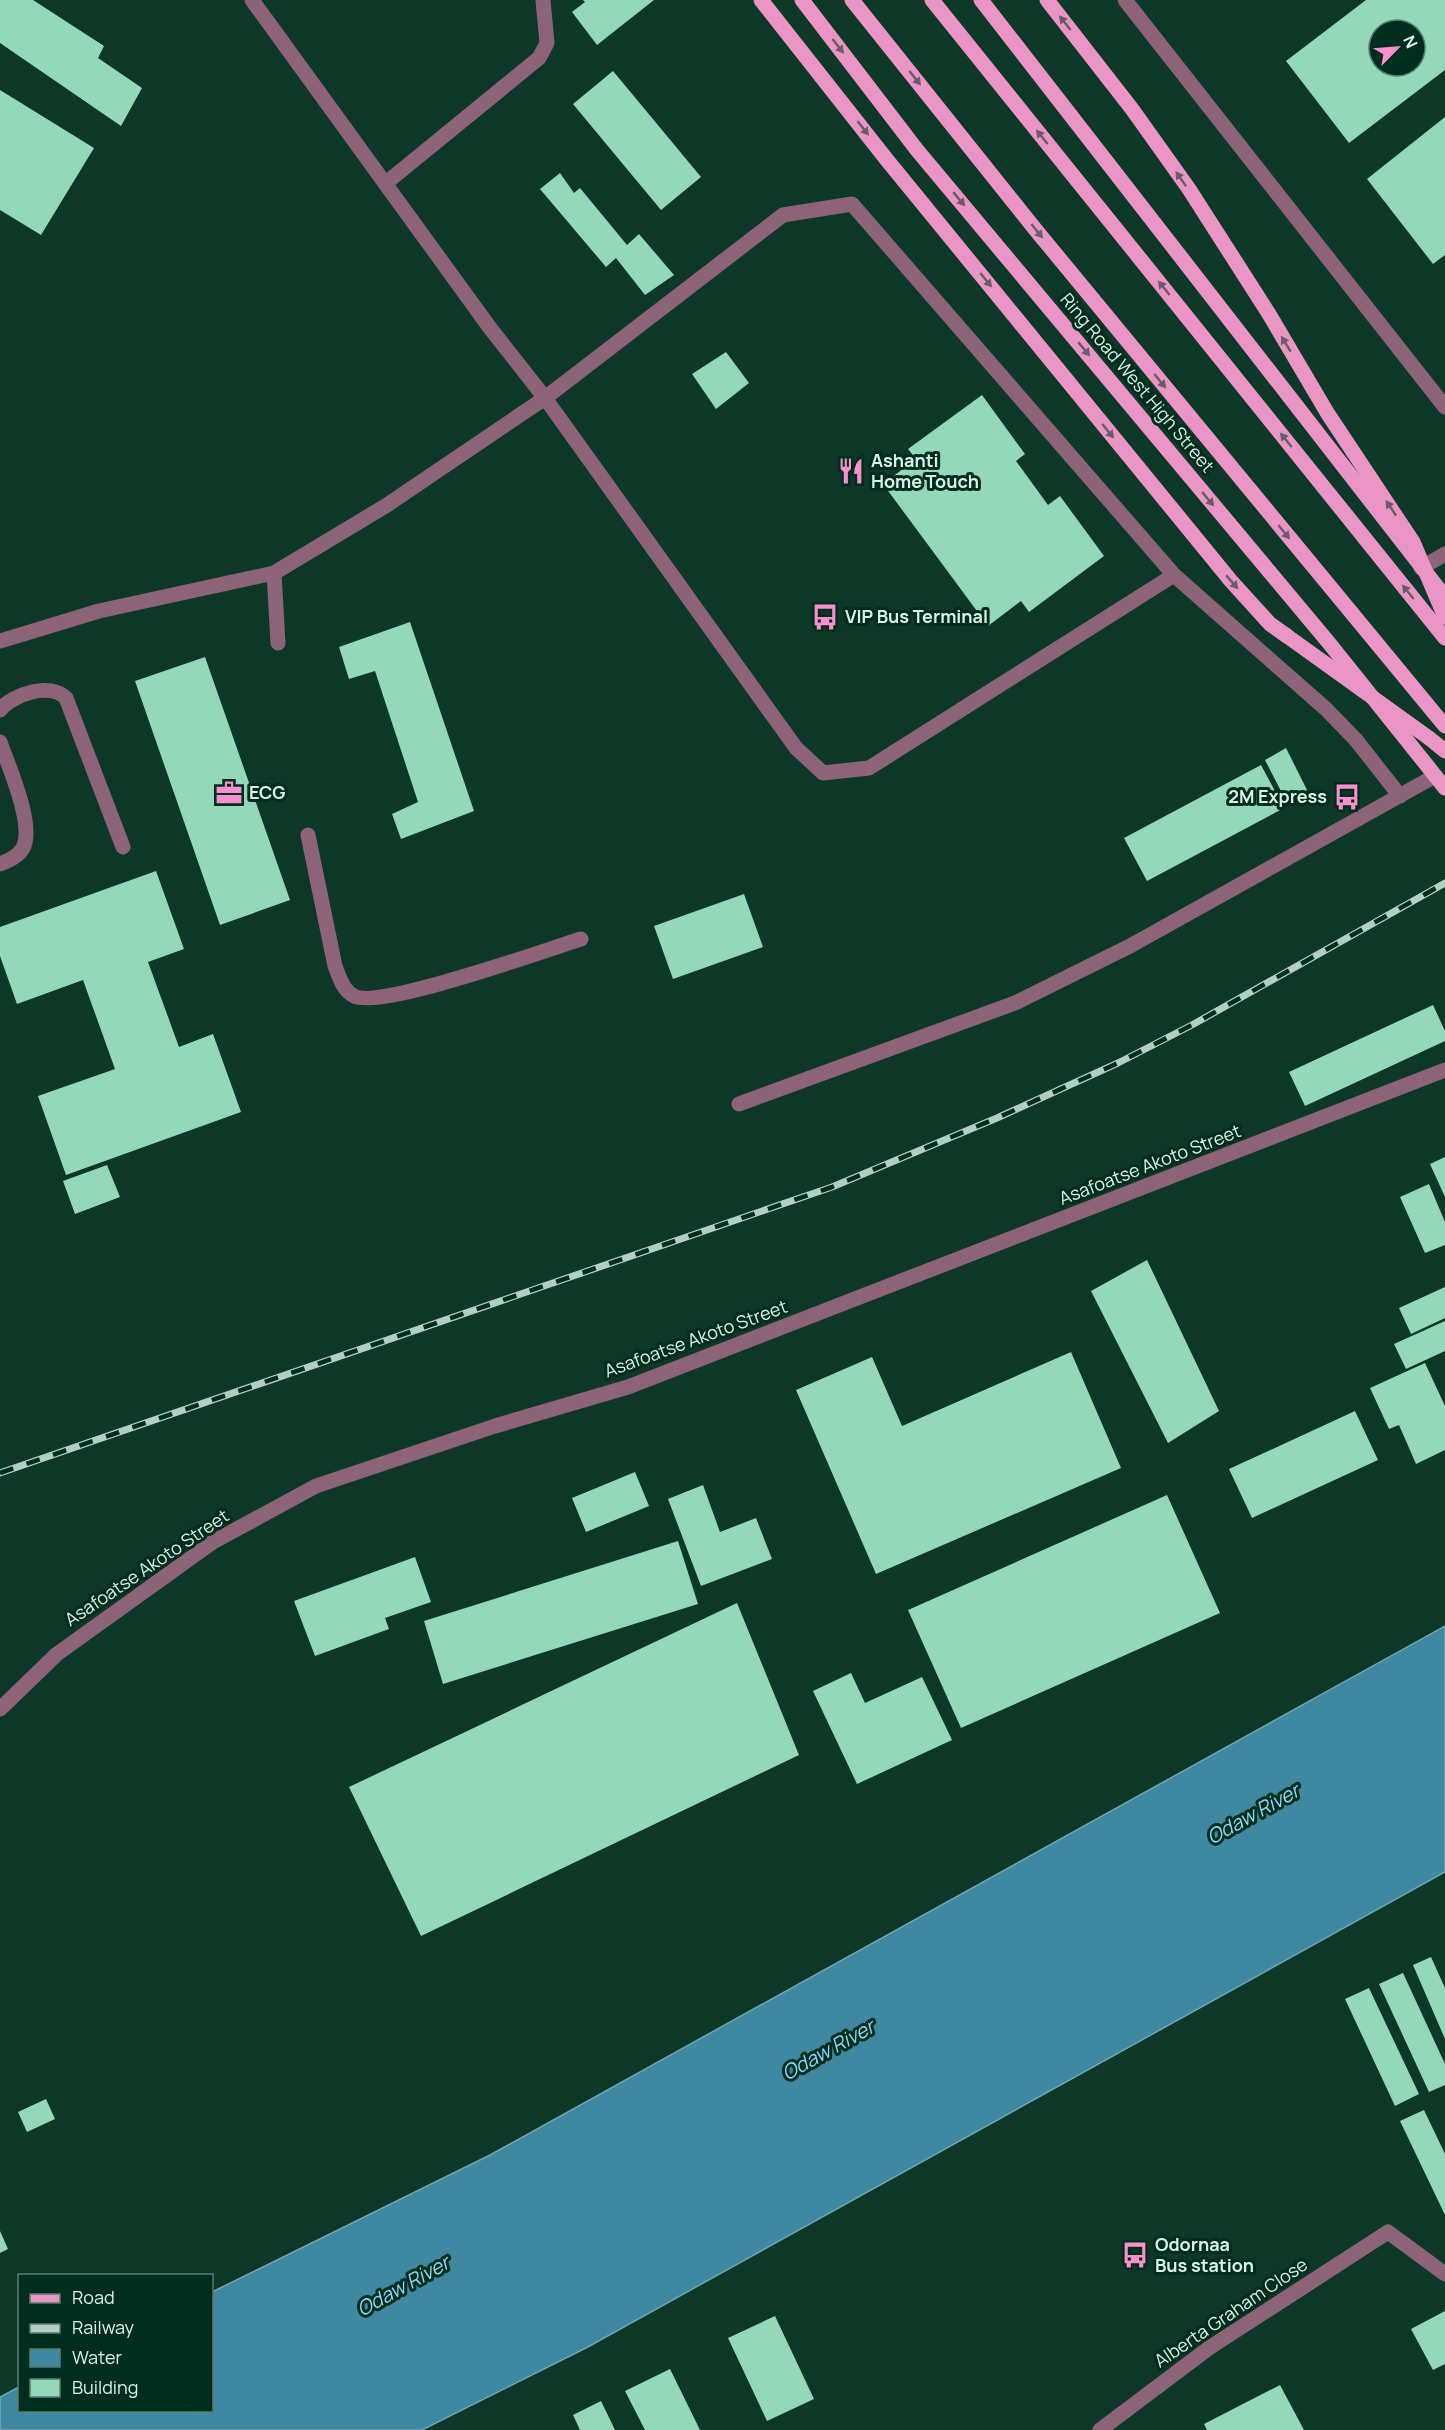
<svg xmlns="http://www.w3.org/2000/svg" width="1445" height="2430" font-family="Manrope,sans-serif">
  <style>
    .water { fill: #3f88a2; stroke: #6da8b6; stroke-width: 1.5 }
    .building { fill: #93d8b9; fill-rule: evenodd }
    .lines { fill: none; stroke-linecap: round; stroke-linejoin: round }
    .minor { stroke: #8d637a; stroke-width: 15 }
    .major { stroke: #eb94c6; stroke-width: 15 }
    .rail-casing { stroke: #b1cfc2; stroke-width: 7 }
    .rail { stroke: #012d1e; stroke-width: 4.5; stroke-dasharray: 14; stroke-linecap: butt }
    .major-bridge { stroke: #eb94c6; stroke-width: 15 }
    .oneway { fill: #6a5b6a }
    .labels { text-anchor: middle; stroke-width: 6; stroke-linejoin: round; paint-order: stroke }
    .street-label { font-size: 18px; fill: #d8f3e6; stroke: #012d1e }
    .poi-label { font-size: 18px; font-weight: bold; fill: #d8f3e6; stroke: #012d1e; text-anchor: start }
    .water-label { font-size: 20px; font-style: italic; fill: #8bdbfb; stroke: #012d1e }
  </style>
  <rect width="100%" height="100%" fill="#0d3727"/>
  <path class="water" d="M1445,1626v246l-859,476 -164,82h-422v-33l19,-10 1,23h192v-118l278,-137z"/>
  <path class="building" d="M0,0h33l71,46 -6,12 44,30 -21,38 -121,-83z
    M583,0h71l-57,45 -25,-33 13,-10z
    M1366,0h79v70l-96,73 -63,-82zM1379,30h36v36h-36z
    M613,71l88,106 -40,33 -88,-106z
    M0,90l94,58 -53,87 -41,-25z
    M1445,117v138l-12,9 -66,-85z
    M560,173l14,20 6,-5 47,57 12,-11 35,41 -29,20 -29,-37 -10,9 -66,-78z
    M726,352l23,31 -33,26 -24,-35z
    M982,395l43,59 -9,7 32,44 12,-9 44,60 -75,56 -8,-11 -33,25 -105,-142 33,-25 -8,-10z
    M410,622l64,189 -73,28 -9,-25 26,-12 -43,-131 -26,8 -10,-32z
    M205,657l85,243 -70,25 -85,-244z
    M1286,748l21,42 -21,11 -21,-41z
    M1261,765l23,43 -137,73 -23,-43z
    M156,871l28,78 -36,13 31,85 34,-13 28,78 -175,63 -28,-79 77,-27 -32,-89 -66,24 -17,-48v-29z
    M744,894l19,53 -90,32 -19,-53z
    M1433,1005l12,26v10l-140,65 -16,-34z
    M1445,1157v40l-15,-33z
    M107,1165l13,32 -45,17 -12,-33z
    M1429,1184l16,38v23l-20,8 -25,-56z
    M1147,1260l72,151 -51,32 -77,-152z
    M1445,1287v31l-34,16 -12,-26z
    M1445,1321v30l-39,18 -12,-25z
    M1071,1352l50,116 -245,106 -80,-184 76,-33 30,69z
    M1425,1363l20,43v44l-29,14 -17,-39 -10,4 -19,-41z
    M1355,1411l23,49 -126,58 -23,-49z
    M635,1472l14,34 -63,26 -14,-34z
    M703,1485l17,47 36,-14 16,41 -71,27 -33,-87z
    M1167,1495l53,118 -259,115 -53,-118z
    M678,1541l20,63 -255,80 -19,-63z
    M415,1557l16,45 -46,16 4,11 -74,27 -21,-55z
    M737,1603l62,152 -378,181 -72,-149z
    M851,1673l14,30 57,-26 30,63 -95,44 -44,-93z
    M1431,1957l14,31v51l-32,-74z
    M1403,1973l42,91v21l-16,7 -50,-108z
    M1369,1988l50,106 -24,12 -50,-107z
    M46,2099l9,20 -28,13 -9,-20z
    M1424,2110l21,44v61l-45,-94z
    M0,2231l8,18 -8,4z
    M1445,2311v53l-12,6 -22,-41z
    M775,2316l39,83 -47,22 -39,-83z
    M670,2369l30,61h-55l-20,-39z
    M1280,2385l24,45h-97l-3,-6z
    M601,2401l14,29h-35l-7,-15z"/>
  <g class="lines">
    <path class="minor" d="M1125,0l320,407
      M386,183l153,-125 8,-15 -4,-43
      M1421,568l24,-14
      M274,573l4,70
      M1174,575l152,134 30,31 44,56
      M0,641l99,-30 175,-38 113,-68 158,-107 238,-183 69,-11 322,371 -305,193 -46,5 -27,-25 -251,-350 -55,-70 -238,-328
      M0,710c13,-16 50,-28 66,-12l57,149
      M0,742c8,23 35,83 23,106 -4,8 -15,13 -23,16
      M308,835l27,131c4,10 8,25 19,30 25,14 191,-46 227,-57
      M739,1104l276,-101 115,-57 305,-170
      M0,1709l57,-55 156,-112 103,-56 179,-60 133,-39 817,-317
      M1100,2430l109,-82 179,-116 57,42"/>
    <path class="major" d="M761,0l126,160 344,421 39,43 17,12
      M802,0l115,150 412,493 116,145
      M852,0l183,229 410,497
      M932,0l513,638
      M981,0l464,597
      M1429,738l16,13"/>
    <g class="rail-casing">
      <path id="rail" d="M0,1473l832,-286 165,-69 121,-55 74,-38 253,-142"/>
    </g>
    <use href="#rail" class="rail"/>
    <path class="major-bridge" d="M1047,0l85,109 57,80 80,125 59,100 85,128 32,75
      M1287,636l142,102"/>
  </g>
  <defs><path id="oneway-solid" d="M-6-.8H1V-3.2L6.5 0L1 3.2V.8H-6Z" transform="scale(1.5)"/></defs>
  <g class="oneway">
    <use href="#oneway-solid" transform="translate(1065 23) rotate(-128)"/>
    <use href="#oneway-solid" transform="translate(838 46) rotate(52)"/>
    <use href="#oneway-solid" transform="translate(915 78) rotate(51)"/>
    <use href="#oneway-solid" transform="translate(863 128) rotate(52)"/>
    <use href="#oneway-solid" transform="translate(1042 137) rotate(-129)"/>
    <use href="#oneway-solid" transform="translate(1181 179) rotate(-125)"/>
    <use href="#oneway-solid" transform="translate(959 199) rotate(50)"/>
    <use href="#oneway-solid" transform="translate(1037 231) rotate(51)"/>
    <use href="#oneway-solid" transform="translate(986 280) rotate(51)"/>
    <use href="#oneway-solid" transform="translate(1164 288) rotate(-129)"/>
    <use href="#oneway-solid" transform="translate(1286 344) rotate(-121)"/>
    <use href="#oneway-solid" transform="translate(1084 349) rotate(50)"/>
    <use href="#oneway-solid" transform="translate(1160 381) rotate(51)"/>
    <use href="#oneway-solid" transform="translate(1108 431) rotate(51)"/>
    <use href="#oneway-solid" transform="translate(1286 440) rotate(-129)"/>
    <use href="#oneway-solid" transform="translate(1208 499) rotate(50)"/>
    <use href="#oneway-solid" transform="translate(1391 508) rotate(-124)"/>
    <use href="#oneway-solid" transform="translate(1284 532) rotate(51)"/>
    <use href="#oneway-solid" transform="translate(1232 582) rotate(49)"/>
    <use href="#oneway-solid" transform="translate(1408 592) rotate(-129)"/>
  </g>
  <defs>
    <g id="restaurant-bare" transform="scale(2.07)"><path d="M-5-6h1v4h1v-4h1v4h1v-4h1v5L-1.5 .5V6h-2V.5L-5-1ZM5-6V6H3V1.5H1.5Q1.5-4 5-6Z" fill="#f890cd" stroke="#012d1e" stroke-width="2.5" paint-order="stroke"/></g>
    <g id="bus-bare" transform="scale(2.07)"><path d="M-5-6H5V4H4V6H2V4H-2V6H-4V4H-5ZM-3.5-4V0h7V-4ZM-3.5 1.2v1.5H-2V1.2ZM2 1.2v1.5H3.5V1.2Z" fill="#f890cd" stroke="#012d1e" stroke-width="2.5" paint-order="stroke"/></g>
    <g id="office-bare" transform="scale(2.07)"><path d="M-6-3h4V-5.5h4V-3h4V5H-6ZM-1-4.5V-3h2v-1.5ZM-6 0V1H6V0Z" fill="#f890cd" stroke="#012d1e" stroke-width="2.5" paint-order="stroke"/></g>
  </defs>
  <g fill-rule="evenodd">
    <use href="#restaurant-bare" x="851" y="471"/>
    <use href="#bus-bare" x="825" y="617"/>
    <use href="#office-bare" x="229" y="793"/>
    <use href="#bus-bare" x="1347" y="797"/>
    <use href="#bus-bare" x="1135" y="2255"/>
  </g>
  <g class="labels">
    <g class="street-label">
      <text transform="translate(1137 383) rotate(50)" y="6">Ring Road West High Street</text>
      <text transform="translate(1150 1165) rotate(-21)" y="6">Asafoatse Akoto Street</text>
      <text transform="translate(696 1339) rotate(-20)" y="6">Asafoatse Akoto Street</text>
      <text transform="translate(147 1568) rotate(-34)" y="6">Asafoatse Akoto Street</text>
      <text transform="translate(1231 2313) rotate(-34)" y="6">Alberta Graham Close</text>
    </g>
    <g class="poi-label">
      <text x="871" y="467">Ashanti<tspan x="871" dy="21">Home Touch</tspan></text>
      <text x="845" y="623">VIP Bus Terminal</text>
      <text x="249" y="799">ECG</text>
      <text x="1327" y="803" text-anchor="end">2M Express</text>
      <text x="1155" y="2251">Odornaa<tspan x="1155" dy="21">Bus station</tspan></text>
    </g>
    <g class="water-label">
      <text transform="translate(1253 1814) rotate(-29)" y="7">Odaw River</text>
      <text transform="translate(828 2050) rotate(-29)" y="7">Odaw River</text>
      <text transform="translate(403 2286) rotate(-29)" y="7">Odaw River</text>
    </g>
  </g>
  <rect x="18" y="2274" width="195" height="138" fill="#012d1e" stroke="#577c6e" stroke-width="1.5"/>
  <rect x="30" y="2294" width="30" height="9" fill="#eb94c6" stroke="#577c6e" stroke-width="1.5"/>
  <text x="72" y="2304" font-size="18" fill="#d8f3e6">Road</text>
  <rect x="30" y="2324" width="30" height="9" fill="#b1cfc2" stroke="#577c6e" stroke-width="1.5"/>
  <text x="72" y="2334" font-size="18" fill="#d8f3e6">Railway</text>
  <rect x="30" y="2349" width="30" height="18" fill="#3f88a2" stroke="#577c6e" stroke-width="1.5"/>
  <text x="72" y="2364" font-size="18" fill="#d8f3e6">Water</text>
  <rect x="30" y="2379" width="30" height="18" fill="#93d8b9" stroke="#577c6e" stroke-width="1.5"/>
  <text x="72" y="2394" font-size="18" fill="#d8f3e6">Building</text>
  <g transform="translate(1397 48) rotate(65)"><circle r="28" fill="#012d1e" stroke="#577c6e" stroke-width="1.5"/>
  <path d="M0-4.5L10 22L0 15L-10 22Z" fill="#f890cd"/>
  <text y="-9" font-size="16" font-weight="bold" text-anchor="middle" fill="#d8f3e6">N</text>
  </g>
</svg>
